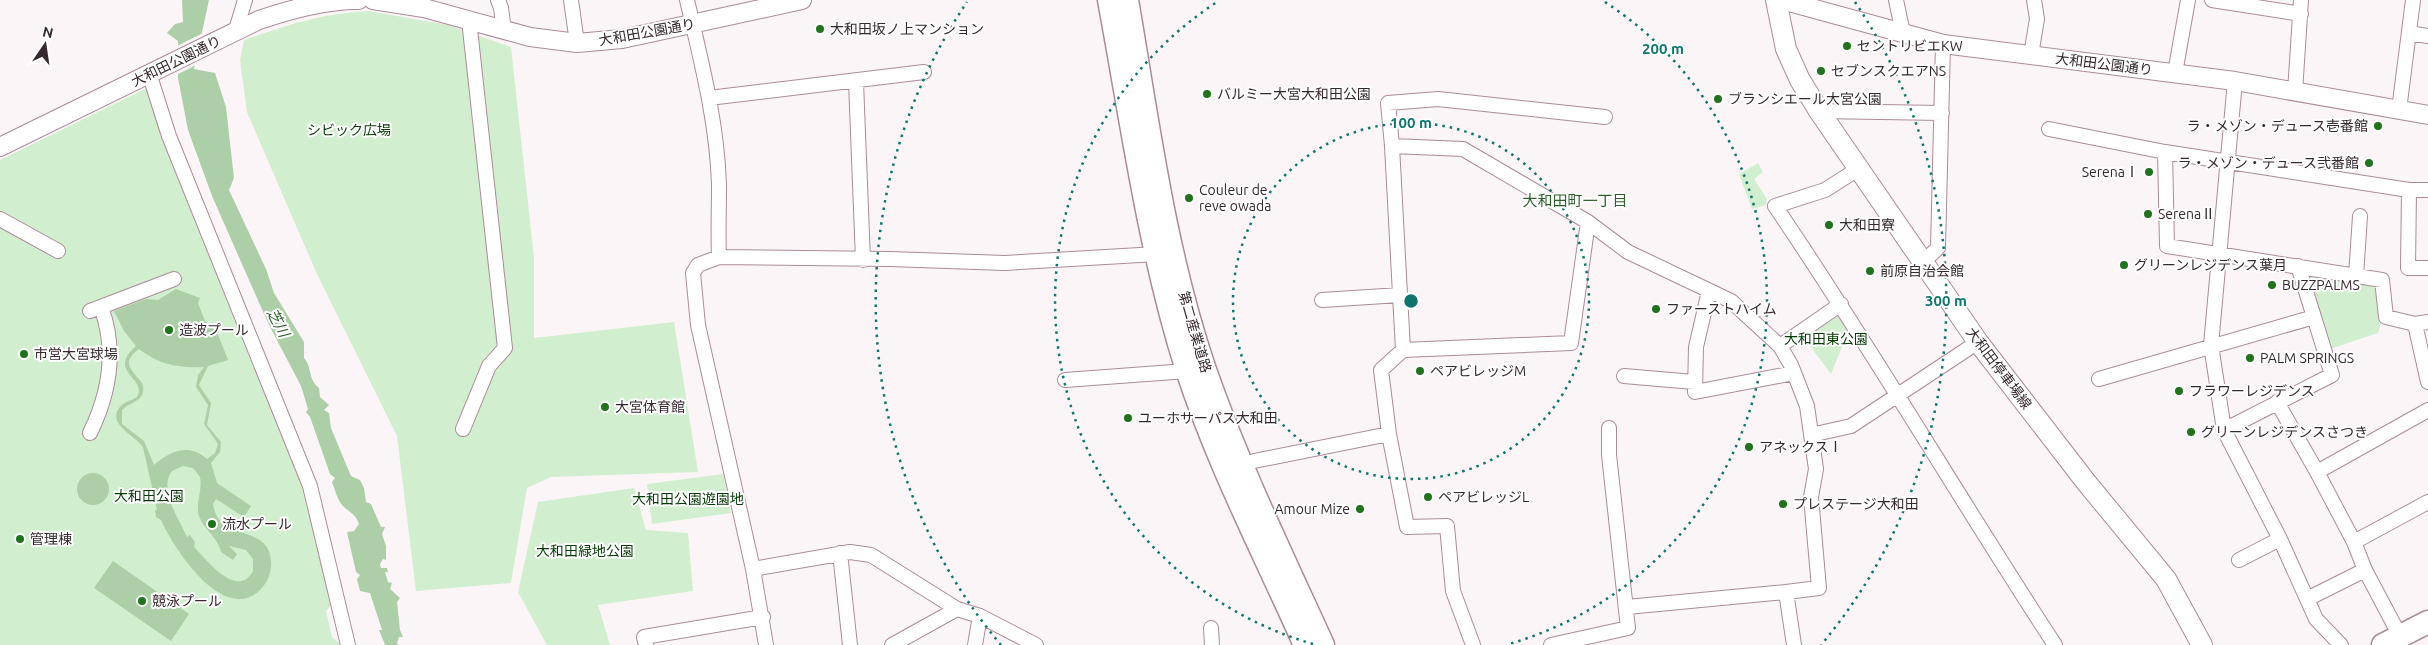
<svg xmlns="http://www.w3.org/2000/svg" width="2428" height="645" font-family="Ubuntu,'Noto Sans JP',sans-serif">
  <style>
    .green { fill: #d1eecf }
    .water { fill: #accfa8; fill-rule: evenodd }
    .pier { fill: #fcf5f7 }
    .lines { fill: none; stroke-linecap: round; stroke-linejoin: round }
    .minor-casing { stroke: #ac8b99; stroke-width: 16 }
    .tertiary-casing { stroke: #ac8b99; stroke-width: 20 }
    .secondary-casing { stroke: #ac8b99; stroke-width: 22 }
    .primary-casing { stroke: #ac8b99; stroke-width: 25 }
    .minor { stroke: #fff; stroke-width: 14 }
    .tertiary { stroke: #fff; stroke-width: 18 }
    .secondary { stroke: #fff; stroke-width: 20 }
    .primary { stroke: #fff; stroke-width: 22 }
    .ring { fill: none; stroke: #0f766e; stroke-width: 2.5; stroke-dasharray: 2.5 5 }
    .poi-dot { fill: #1f731d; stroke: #fff; stroke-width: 2 }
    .labels { text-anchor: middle; stroke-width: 4; stroke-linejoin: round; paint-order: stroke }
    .poi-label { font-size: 14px; fill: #36282e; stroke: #fff; text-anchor: start }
    .street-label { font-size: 14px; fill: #36282e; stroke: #fff }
    .park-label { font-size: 14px; fill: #053a05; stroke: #fff }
    .neighbourhood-label { font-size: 15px; fill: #2c5f2a; stroke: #fff }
    .water-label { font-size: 15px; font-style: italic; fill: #2c5c29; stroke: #fff }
    .centre { fill: #0f766e; stroke: #fff; stroke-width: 2.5 }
    .ring-label { font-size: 15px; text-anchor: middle; font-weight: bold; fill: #0f766e; stroke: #fff; stroke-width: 4; stroke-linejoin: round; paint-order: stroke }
  </style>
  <rect width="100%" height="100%" fill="#fcf5f7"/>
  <path class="green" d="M369,11l79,14 63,22 23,211v80l140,-16 24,150 -147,5 -24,11 -16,95 -95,8 -19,-155 -81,-164 -69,-160 -7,-52 4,-20c43,-15 79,-27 125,-29z
    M149,87l157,402 28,113 -8,9 6,26 9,8h-341v-485z
    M1758,163l5,9 -9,7 13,20 -1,6 -14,4 -13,-35z
    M2307,275l69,6 6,38 -4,14 -48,16z
    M1836,312l13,18 -18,44 -30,-40z
    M723,474l8,39 -79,11 -5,-40z
    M634,488l12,42 42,3 5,58 -95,14 12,40h-63l-29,-53 20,-90z"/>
  <path class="water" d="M182,0h27l-15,69 21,4 11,34 8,71 -5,12 37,79 8,24 30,49v16c9,10 3,20 15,30l1,9 9,8 -5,5 5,3 2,15 20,48 9,4 4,8 2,14 5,2 10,23h4l-3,7 4,12v14l-3,-1 -3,5 1,4h6l1,4h-3l3,10 4,1 -2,6 10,9 -3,4 3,28 3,7h-4l-2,6 2,2h-14l-6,-15h3l-12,-37 -10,-2 -3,-12 3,-4 -4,-3 -9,-40 7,-1 5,-7c-4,-11 -9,-11 -16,-18 -6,-6 -8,-17 -11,-24l3,-4 -5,-4 -20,-57 -4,-5 2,-3 -7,-23 -33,-63 -56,-127 -24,-66 -10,-52v-37l-11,-8 8,-9 8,-2z
    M176,289l24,9 -2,5 7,18 12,11 11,28 -20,6 -9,19 12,18 -4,22 14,17 -1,10 -9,11 6,20 34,23 -7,11 -28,-18 -3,5c5,39 56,19 58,57 1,12 -4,23 -13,31 -37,30 -85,-45 -97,-72l-5,-3 -1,-7h2l-14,-63c-8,-12 -41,-25 -20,-43 4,-3 10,-4 14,-7 11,-20 -31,-24 -1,-51l-12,-15 -10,-20 32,-12 12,1zM139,349c20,16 40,19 65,18l-6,8 -2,12 12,18 -4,19 14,20 -3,9 -8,6c-19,-17 -38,-7 -53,6l-10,-24 -22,-17v-14c9,-9 26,-9 20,-27 -10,-13 -22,-20 -3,-34zM183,466l10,2 7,9c3,13 -5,25 -1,39 5,14 19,21 22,36l12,8 4,-6 -8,-8 17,4 7,9v12c-16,29 -46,-11 -59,-24l1,-5 -5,-7 -3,2c-8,-18 -29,-48 -15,-66z
    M77 489a16 16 0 1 1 32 0a16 16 0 1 1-32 0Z
    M113,561l76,53 -18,27 -77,-53z"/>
  <path class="pier" d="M205,32l-7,32 -22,11 -1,-28z"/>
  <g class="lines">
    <g class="minor-casing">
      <path id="minor" d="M498,0l3,8 3,23
        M571,0l6,43
        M687,0c14,60 30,122 32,184 0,24 -1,49 0,73
        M1896,0l7,33
        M2212,0l89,14
        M236,30l9,-30
        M2409,33l19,3
        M2031,55l6,-36 -3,-19
        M149,73l20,63 141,350 38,159
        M2175,73l13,-73
        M2235,81l-24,264 13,85 56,109 36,80 25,26
        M856,82l7,178
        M2295,92l6,-92
        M709,98l215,-26
        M2399,110l14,-110
        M1819,111l123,2
        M2049,129l116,23 2,94 215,34 4,37 29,7 13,-2
        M1392,146l71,3 125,73 40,30 103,49 49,45 11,19 16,41 9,63 -5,28 8,91 -33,4 8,53
        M2165,152l244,38
        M1858,169l-33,21 -50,16c98,144 185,294 280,439
        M2428,190h-19l-1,78h20
        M0,219l58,32
        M1923,262l15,-14 5,-204
        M2298,266l16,51
        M2356,276l4,-60
        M1709,291l-13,56 -1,45 99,-19
        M1322,300l78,-5
        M90,311l84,-32
        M2415,324l13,58
        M1780,346l61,-42
        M1403,350l-11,-204 -4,-43 50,-4 167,18
        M1624,376l70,6
        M2099,379l215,-62 18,58 -108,55
        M1065,380l122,-9
        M2277,402l40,70 111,-62
        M463,429l26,-63 16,-18 -36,-328
        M90,433c20,-41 27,-83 11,-126
        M1811,435l40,-9 127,-84
        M1237,467l17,-6 135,-27
        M2317,472l37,70
        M840,553l10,92
        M2239,560l41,-21
        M753,569l97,-17 21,3 86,54 23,7 56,29
        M2365,570l35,66
        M2307,599l58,-29 -11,-28 74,-40
        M1627,607l159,-15
        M1211,628l1,17
        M646,645l-2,-8 119,-20
        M766,645l-13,-76 -55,-244 -5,-52 5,-8 21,-8 171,2 115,4 152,-9
        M892,645l65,-36
        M975,645l5,-29
        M1473,645l-20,-54 -6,-65 -40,1 -18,-93 -8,-64 22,-20 168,-7 17,-121
        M1551,645l77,-17 -19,-173v-27"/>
    </g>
    <g class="tertiary-casing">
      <path id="tertiary" d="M373,0l51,8 106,29 47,6 45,-4 180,-39
        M1782,0l161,44 292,37 193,34
        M0,147l259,-127c33,-11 65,-20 100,-20"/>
    </g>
    <g class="secondary-casing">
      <path id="secondary" d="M1776,0l10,49 14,31 19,31 159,231 108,140 80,97 36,66"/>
    </g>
    <g class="primary-casing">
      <path id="primary" d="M1109,0c23,123 40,251 78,370 31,95 78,185 118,275
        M1127,0c21,122 37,249 77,367 33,95 77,186 119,278
        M2383,645l45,-23"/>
    </g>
    <use href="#minor" class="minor"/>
    <use href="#tertiary" class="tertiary"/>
    <use href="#secondary" class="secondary"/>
    <use href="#primary" class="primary"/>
  </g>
  <g class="ring">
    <circle cx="1411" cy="301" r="178"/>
    <path d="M1313 644A357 357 0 0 1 1217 2M1605 2A357 357 0 0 1 1509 644"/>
    <path d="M1001 645A535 535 0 0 1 967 2M1855 2A535 535 0 0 1 1821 645"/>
  </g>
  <g class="poi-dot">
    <circle cx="820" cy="29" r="5"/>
    <circle cx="1847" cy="46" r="5"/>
    <circle cx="1821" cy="71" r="5"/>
    <circle cx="1207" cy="94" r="5"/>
    <circle cx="1718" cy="99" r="5"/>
    <circle cx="2378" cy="126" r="5"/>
    <circle cx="2369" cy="163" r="5"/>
    <circle cx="2149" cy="172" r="5"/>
    <circle cx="1189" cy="198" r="5"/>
    <circle cx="2148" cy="214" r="5"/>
    <circle cx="1829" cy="225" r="5"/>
    <circle cx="2124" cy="265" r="5"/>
    <circle cx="1870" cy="271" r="5"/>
    <circle cx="2272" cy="285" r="5"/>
    <circle cx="1656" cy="309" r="5"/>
    <circle cx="169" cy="330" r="5"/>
    <circle cx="24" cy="354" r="5"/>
    <circle cx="2250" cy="358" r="5"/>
    <circle cx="1420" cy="371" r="5"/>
    <circle cx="2179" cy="391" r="5"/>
    <circle cx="605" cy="407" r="5"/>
    <circle cx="1128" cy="418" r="5"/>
    <circle cx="2191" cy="432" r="5"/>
    <circle cx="1749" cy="447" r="5"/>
    <circle cx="1428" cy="497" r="5"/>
    <circle cx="1783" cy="504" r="5"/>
    <circle cx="1360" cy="509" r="5"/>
    <circle cx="212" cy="524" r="5"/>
    <circle cx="20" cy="539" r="5"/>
    <circle cx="142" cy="601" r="5"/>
  </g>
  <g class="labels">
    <g class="poi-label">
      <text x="830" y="34">大和田坂ノ上マンション</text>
      <text x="1857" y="51">セントリビエKW</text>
      <text x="1831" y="76">セブンスクエアNS</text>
      <text x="1217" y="99">バルミー大宮大和田公園</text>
      <text x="1728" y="104">ブランシエール大宮公園</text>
      <text x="2368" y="131" text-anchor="end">ラ・メゾン・デュース壱番館</text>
      <text x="2359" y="168" text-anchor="end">ラ・メゾン・デュース弐番館</text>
      <text x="2139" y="177" text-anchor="end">SerenaⅠ</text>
      <text x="1199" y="195">Couleur de<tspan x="1199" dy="16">reve owada</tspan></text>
      <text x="2158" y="219">SerenaⅡ</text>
      <text x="1839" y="230">大和田寮</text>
      <text x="2134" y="270">グリーンレジデンス葉月</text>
      <text x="1880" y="276">前原自治会館</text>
      <text x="2282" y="290">BUZZPALMS</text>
      <text x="1666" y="314">ファーストハイム</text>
      <text x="179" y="335">造波プール</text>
      <text x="34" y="359">市営大宮球場</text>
      <text x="2260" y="363">PALM SPRINGS</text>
      <text x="1430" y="376">ペアビレッジM</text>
      <text x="2189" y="396">フラワーレジデンス</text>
      <text x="615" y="412">大宮体育館</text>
      <text x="1138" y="423">ユーホサーパス大和田</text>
      <text x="2201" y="437">グリーンレジデンスさつき</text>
      <text x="1759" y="452">アネックスⅠ</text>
      <text x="1438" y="502">ペアビレッジL</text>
      <text x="1793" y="509">プレステージ大和田</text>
      <text x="1350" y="514" text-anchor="end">Amour Mize</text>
      <text x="222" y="529">流水プール</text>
      <text x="30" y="544">管理棟</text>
      <text x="152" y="606">競泳プール</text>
    </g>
    <g class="street-label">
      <text transform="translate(647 32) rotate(-10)" y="5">大和田公園通り</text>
      <text transform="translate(176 61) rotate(-26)" y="5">大和田公園通り</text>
      <text transform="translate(2104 64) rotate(7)" y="5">大和田公園通り</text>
      <text transform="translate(1195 332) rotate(74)" y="5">第二産業道路</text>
      <text transform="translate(1999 368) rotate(53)" y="5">大和田停車場線</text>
    </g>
    <g class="park-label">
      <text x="349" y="135">シビック広場</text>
      <text x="1826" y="344">大和田東公園</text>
      <text x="149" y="501">大和田公園</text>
      <text x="688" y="504">大和田公園遊園地</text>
      <text x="585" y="556">大和田緑地公園</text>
    </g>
    <g class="neighbourhood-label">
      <text x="1575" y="206">大和田町一丁目</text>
    </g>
    <g class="water-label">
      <text transform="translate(278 323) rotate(62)" y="5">芝川</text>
    </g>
  </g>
  <circle cx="1411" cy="301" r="8" class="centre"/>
  <g class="ring-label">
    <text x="1663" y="54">200 m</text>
    <text x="1411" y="128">100 m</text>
    <text x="1946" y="306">300 m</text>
  </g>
  <g transform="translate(45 45) rotate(13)" stroke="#ffffff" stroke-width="4" paint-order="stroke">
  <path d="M0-4L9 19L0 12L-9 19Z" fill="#36282e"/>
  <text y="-8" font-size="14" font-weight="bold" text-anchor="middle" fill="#36282e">N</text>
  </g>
</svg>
